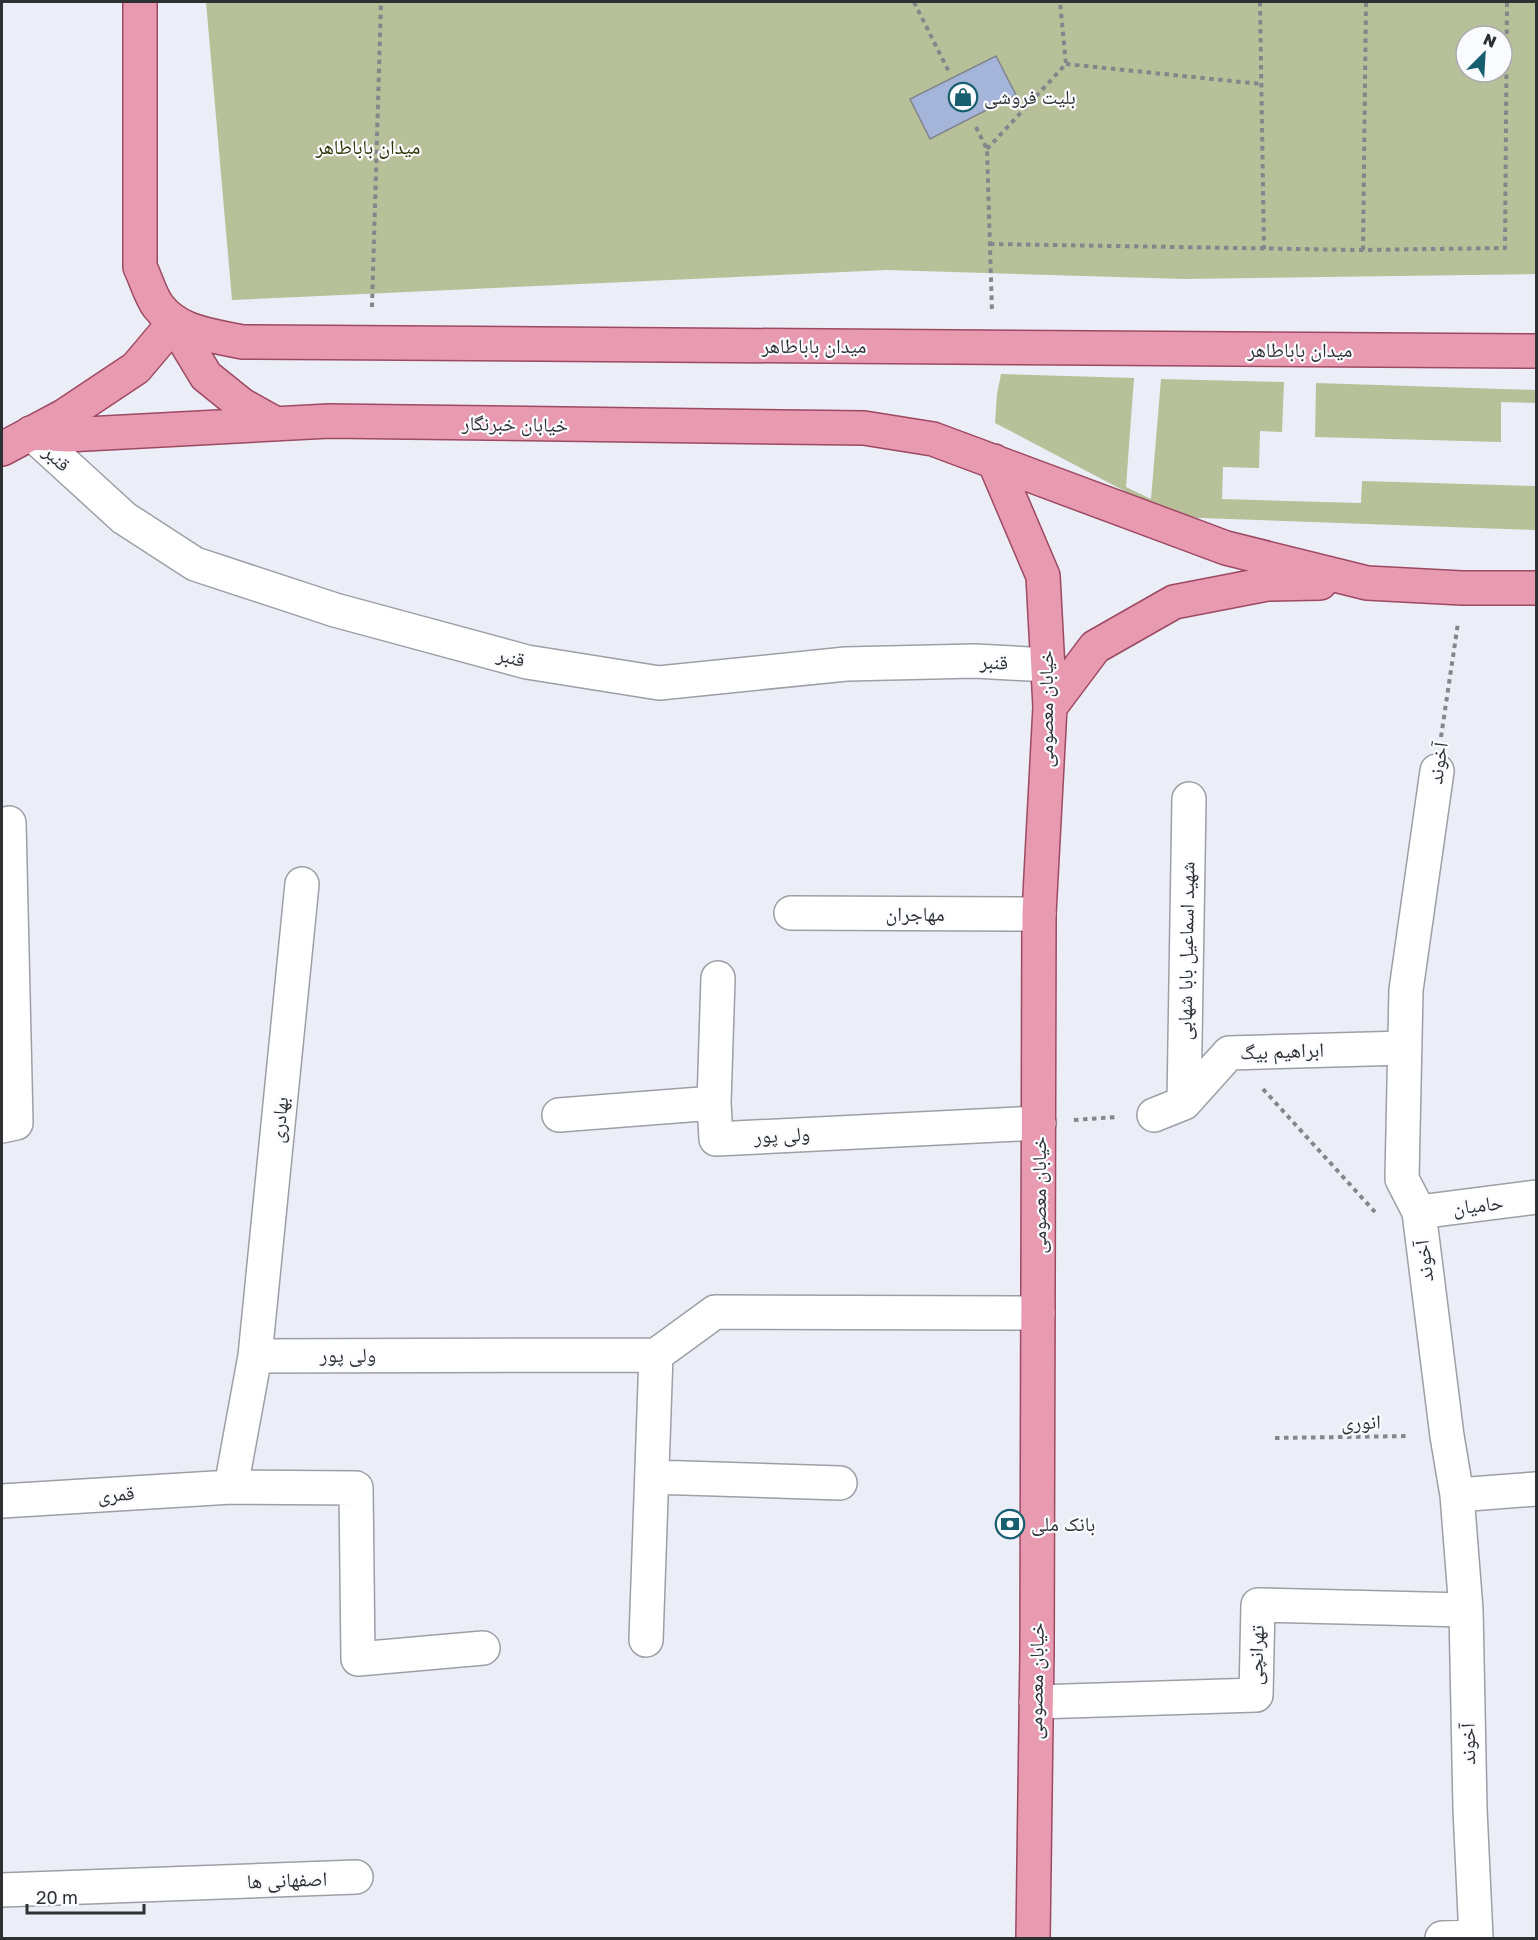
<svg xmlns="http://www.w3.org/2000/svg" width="1538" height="1940" font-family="'Golos Text','Noto Naskh Arabic',sans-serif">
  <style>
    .green { fill: #b8c099; fill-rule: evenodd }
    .building { fill: #a5b4d9; stroke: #81848b; stroke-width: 1.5 }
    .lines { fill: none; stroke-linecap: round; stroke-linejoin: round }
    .minor-casing { stroke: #9c9fa6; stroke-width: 36 }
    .major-casing { stroke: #9d4962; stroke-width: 36 }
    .path { stroke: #84868c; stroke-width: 4; stroke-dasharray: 4.5 4.5; stroke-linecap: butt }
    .minor { stroke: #fff; stroke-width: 33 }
    .major { stroke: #e89ab0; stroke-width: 33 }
    .labels { text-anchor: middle; stroke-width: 4.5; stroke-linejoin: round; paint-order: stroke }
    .poi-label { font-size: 20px; fill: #2f3033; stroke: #fafbfe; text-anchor: start }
    .park-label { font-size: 20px; fill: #2d3302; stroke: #fafbfe }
    .street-label { font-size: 20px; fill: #2f3033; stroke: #fafbfe }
  </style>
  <rect width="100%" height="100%" fill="#ebeef6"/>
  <path class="green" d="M206,2h1330v272l-352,5 -297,-9 -655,30zM1466,36h36v36h-36z
    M1001,374l133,4 -8,109 25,12 10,-120 123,3 -2,50 -22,-1 -1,37 -36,-1 -1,32 139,4 1,-22 174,5v44l-362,-13 -179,-94 2,-29z
    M1316,383l220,7v13l-35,-1v40l-186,-5z"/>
  <path class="building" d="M996,56l20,39 -86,44 -20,-40z"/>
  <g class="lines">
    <g class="minor-casing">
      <path id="minor" d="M31,433l93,85 71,46 140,46 192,52 132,21 187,-19 129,-3 73,4
        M1437,771l-31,219 -4,189 17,33 28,224 10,59 9,115 4,199 6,129
        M791,913l248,1
        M714,1103l4,-125
        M1184,1103l5,-304
        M559,1115l155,-12 2,36 323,-16
        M1154,1115l30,-12 45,-50 176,-5
        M2,1126l14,-3 -7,-300
        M1419,1212l117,-15
        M656,1355l59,-43 323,1
        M255,1356l401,-1
        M652,1477l188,6
        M231,1487l24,-131 47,-472
        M1457,1495l79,-6
        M2,1501l229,-14 125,1 2,171 125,-11
        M646,1640l10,-285
        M1036,1702l220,-7 2,-90 208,5
        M2,1890l354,-13
        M1442,1938l34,-1"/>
    </g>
    <g class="major-casing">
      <path id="major" d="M140,2v265c6,12 10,28 18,39 20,27 53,29 84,36l1294,9
        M31,433l36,2 262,-14 535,7 69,11 293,109 141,35 95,5h74
        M2,449l62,-33 72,-48 38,-45 32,53 36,29 34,19
        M994,461l49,115 7,131 -11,207 -2,737 -4,287
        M1050,707l45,-60 79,-45 93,-18 53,-1"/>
    </g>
    <path class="path" d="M914,2l35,70
      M1260,2l4,247
      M1066,64l195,20
      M976,127l11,22 5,163
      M987,149l79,-85 -6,-62
      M990,244l371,6 144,-2 2,-246
      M1363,250l3,-248
      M372,307l9,-305
      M1441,737l17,-114
      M1263,1089l112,123
      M1074,1120l43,-3
      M1275,1438l135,-2"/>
    <use href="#minor" class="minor"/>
    <use href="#major" class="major"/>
  </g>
  <defs>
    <g id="shop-ring" transform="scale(1.5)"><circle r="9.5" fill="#fafbfe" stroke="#175f6f" stroke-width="1.5"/><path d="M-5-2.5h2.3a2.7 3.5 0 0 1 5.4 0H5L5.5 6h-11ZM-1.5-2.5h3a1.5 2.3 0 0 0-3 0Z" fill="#175f6f"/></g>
    <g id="bank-ring" transform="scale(1.5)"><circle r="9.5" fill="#fafbfe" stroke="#175f6f" stroke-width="1.5"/><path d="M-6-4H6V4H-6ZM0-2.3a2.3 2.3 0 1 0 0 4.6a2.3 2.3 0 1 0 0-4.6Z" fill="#175f6f"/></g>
  </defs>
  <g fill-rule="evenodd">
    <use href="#shop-ring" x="963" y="97"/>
    <use href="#bank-ring" x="1010" y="1524"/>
  </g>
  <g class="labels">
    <g class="poi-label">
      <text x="984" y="104">بلیت فروشی</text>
      <text x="1031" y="1531">بانک ملی</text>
    </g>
    <g class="park-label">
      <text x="368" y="154">میدان باباطاهر</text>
    </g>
    <g class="street-label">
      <text x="814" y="353">میدان باباطاهر</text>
      <text x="1300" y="357">میدان باباطاهر</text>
      <text transform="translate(515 424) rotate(1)" y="7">خیابان خبرنگار</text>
      <text transform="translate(57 458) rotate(43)" y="7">قنبر</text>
      <text transform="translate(511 657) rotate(14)" y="7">قنبر</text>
      <text transform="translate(994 662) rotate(2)" y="7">قنبر</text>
      <text transform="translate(1046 709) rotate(-90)" y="7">خیابان معصومی</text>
      <text transform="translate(1438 763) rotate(-82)" y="7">آخوند</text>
      <text x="915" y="921">مهاجران</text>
      <text transform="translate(1186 951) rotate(-89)" y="7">شهید اسماعیل بابا شهابی</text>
      <text transform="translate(1282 1051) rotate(-2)" y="7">ابراهیم بیگ</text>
      <text transform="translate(279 1120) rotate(-84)" y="7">بهادری</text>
      <text transform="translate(782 1135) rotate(-3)" y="7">ولی پور</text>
      <text transform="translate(1039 1195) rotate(-90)" y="7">خیابان معصومی</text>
      <text transform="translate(1478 1205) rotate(-7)" y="7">حامیان</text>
      <text transform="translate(1424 1261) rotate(-97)" y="7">آخوند</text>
      <text x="348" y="1362">ولی پور</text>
      <text transform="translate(1361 1422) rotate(-1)" y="7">انوری</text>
      <text transform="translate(116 1494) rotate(-4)" y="7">قمری</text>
      <text transform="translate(1256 1655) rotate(-88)" y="7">تهرانچی</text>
      <text transform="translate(1036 1681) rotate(-89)" y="7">خیابان معصومی</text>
      <text transform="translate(1468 1744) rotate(-91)" y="7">آخوند</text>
      <text transform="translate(287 1880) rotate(-2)" y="7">اصفهانی ها</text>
    </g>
  </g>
  <rect width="1538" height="1940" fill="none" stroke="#2f3033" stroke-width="6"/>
  <g transform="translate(1484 54) rotate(24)"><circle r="28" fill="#fafbfe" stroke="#a9aaad" stroke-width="1.5"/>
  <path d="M0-4.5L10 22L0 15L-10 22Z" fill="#175f6f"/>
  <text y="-9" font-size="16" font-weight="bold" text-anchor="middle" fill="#2f3033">N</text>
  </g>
  <path d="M27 1904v9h117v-9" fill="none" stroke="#2f3033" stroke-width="3"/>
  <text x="36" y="1904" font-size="18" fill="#2f3033" stroke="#fafbfe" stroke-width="4.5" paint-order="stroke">20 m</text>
</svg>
